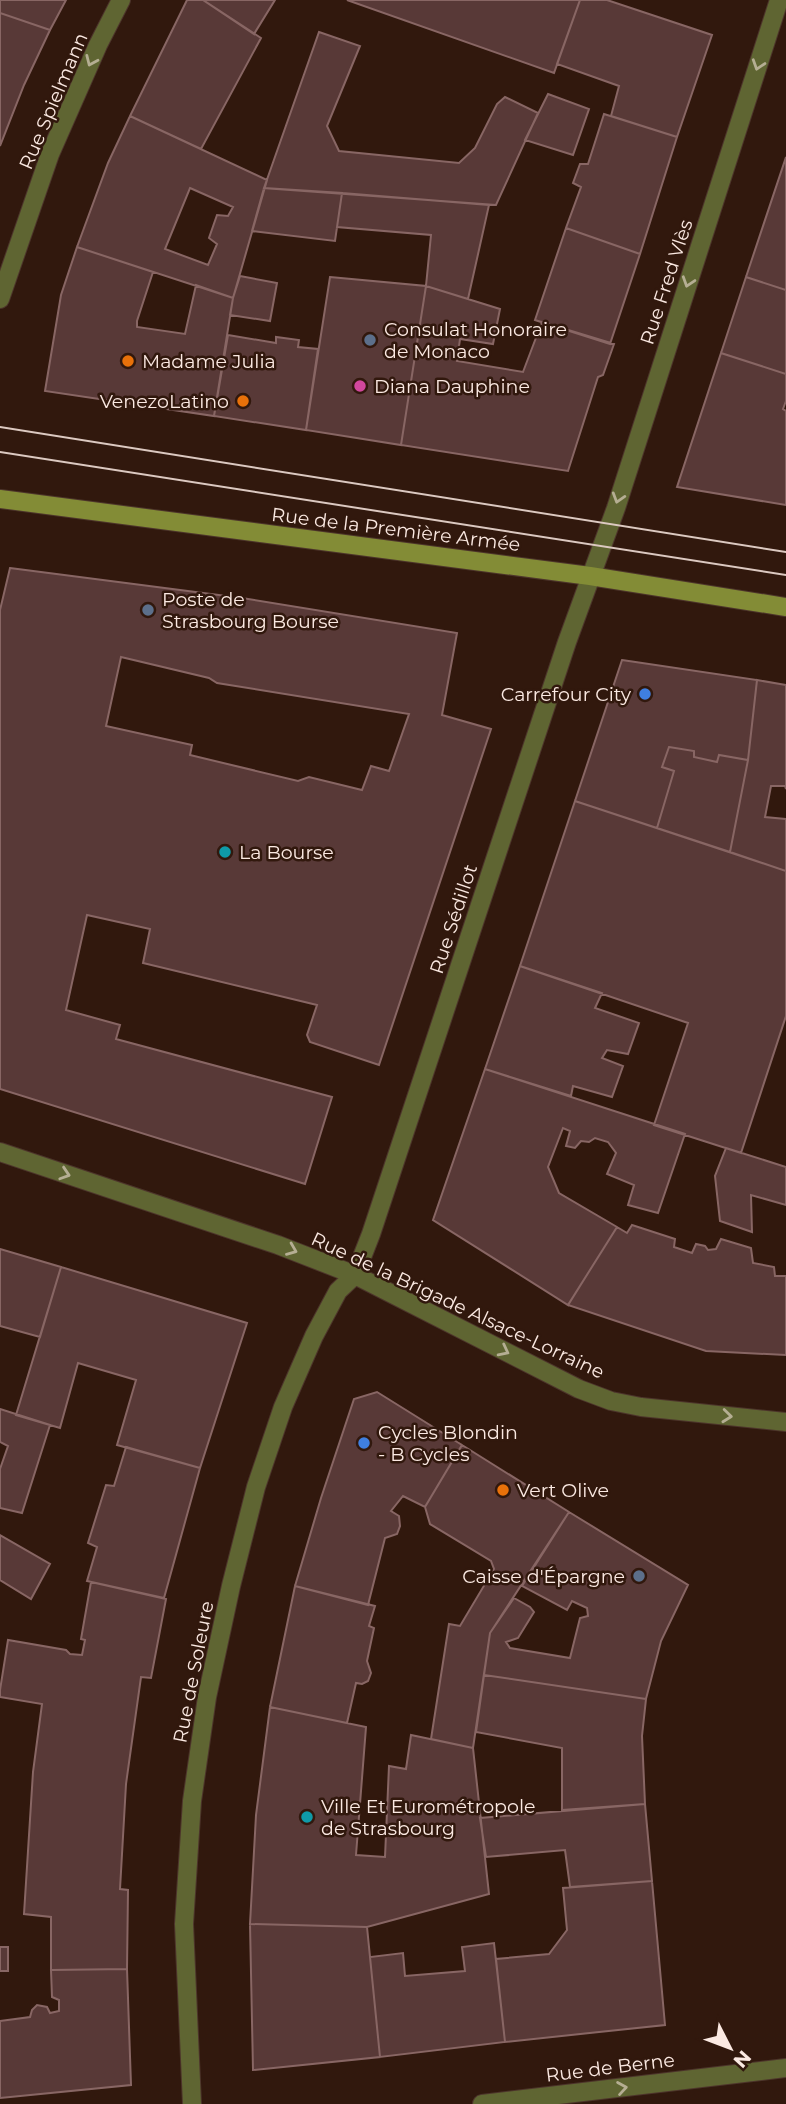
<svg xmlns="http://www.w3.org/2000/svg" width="786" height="2104" font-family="Montserrat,sans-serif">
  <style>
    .building { fill: #583937; stroke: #886664; stroke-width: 2; fill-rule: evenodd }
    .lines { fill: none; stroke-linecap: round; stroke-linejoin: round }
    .street-casing { stroke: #4d352b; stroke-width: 20 }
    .secondary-casing { stroke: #4d352b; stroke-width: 20 }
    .street { stroke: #5f6532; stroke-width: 18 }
    .secondary { stroke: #838c36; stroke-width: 18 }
    .tram { stroke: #dcc9c1; stroke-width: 2 }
    .oneway { stroke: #b5ae93 }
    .service-dot { fill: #5c6f8a; stroke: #31180d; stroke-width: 2.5 }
    .food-dot { fill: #e8710a; stroke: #31180d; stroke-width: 2.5 }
    .hotel-dot { fill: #d1479c; stroke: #31180d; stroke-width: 2.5 }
    .shop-dot { fill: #3f7fe0; stroke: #31180d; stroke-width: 2.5 }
    .culture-dot { fill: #0f9aa8; stroke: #31180d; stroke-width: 2.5 }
    .labels { text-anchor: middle; stroke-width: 5; stroke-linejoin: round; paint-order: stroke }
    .street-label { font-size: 19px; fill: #fbe9e2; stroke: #31180d }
    .poi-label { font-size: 19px; fill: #fbe9e2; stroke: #31180d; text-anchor: start }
  </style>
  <rect width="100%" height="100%" fill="#31180d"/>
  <path class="building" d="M0,0h66l-16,30 -50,-17z
    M187,0h16l58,38 -60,111 -71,-33z
    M203,0h72l-21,34z
    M347,0h233l-26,73z
    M580,0h27l105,35 -35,102 -66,-21 8,-30 -62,-22z
    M0,13l50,17 -26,55 -24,61z
    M319,32l41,14 -33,80 12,25 120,12 16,-15 22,-44 8,-7 33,16 -42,92 -232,-17z
    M548,94l41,15 -16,46 -48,-15z
    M604,114l73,23 -37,117 -74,-26 15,-41 -8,-4 7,-19h8z
    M130,116l137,64 -34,118 -156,-51 31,-84zM190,188l43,19 -5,9 -11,-1 -8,23 8,6 -9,21 -43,-16z
    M786,157v133l-40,-13z
    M264,188l78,5 -7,48 -83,-10z
    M342,193l147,12 -21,94 -42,-13 5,-51 -94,-8z
    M566,228l74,26 -30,90 -75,-24z
    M77,247l76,25 -16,49v6l48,7 11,-49 37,13 -19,118 -169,-25 16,-96z
    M240,276l37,7 -7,38 -40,-6 3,-17z
    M330,277l96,9 -25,159 -95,-15z
    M746,277l40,13v84l-65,-21z
    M426,286l74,23 -7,35 -33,-5 -3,22 66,11 19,-50 72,22 -11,31 -5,2 -30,94 -167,-26z
    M228,335l48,8v-6l23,3 -1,7 20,2 -12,81 -92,-14z
    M721,353l65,21v27l-3,8 3,2v94l-109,-18z
    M10,568l232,30 215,35 -15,82 49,14 -112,336 -69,-23 -3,-7 10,-30 -174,-42 7,-34 -63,-14 -21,95 54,15 -4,14 216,58 -27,87 -305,-95v-479zM121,657l88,21 8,5 192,31 -20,57 -18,-5 -9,24 -53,-13 -11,4 -108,-26 2,-10 -86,-19z
    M622,660l135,20 -9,80 -29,-5 -2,7 -23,-5v-6l-25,-4 -7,20 12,4 -17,57 -82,-27z
    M757,680l29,5v104l-1,-3h-14l-6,31 21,2v52l-56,-19 18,-92z
    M669,747l25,4v6l23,5 2,-7 29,5 -18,92 -73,-24 17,-57 -12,-4z
    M575,801l211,70v145l-45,137 -87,-28 34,-102 -168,-57z
    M520,966l82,27 -7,15 44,15 -11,31 -21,-4 -5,8 21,8 -11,31 -39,-11 -2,10 -86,-27z
    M485,1069l200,65 -27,79 -30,-8 6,-20 -27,-11 9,-21 -8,-11 -13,-4 -6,4 -8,-1 -6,7 -9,-2 4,-15 -7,-3 -15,39 11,26 58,34 -49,78 -135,-85z
    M726,1148l60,19v38l-35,-10 1,37 -32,-11 -5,-45z
    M632,1225l43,14 -1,8 18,6 4,-9 9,2 3,4 8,-1 5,-10 30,9 2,15 21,4 1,9h11v79l-80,-4 -138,-46 49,-78 10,6z
    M0,1249l61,18 -21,70 -40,-11z
    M61,1267l186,56 -47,145 -83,-23 19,-65 -58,-17 -18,65 -44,-13z
    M377,1392l85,53 -37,62 -22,-11 -12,15 8,5 1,10 -3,8 -12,4 -17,67 -73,-19 26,-88 33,-99z
    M0,1409l50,16 -28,88 -22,-5v-39l8,-23 -8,-4z
    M462,1445l107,67 -79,121 -17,115 -42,-9 18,-115 11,2 34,-57 -3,-8 -61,-37 -5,-17z
    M126,1447l74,21 -36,130 -77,-17 10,-34 -9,-4 18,-58 8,1z
    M569,1512l119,73 -27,56 -15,58 -162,-24 6,-42 24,-35 16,9 4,5 -16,26 -12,4 4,6 60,10 10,-40 8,-2 -1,-8 -15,-7 -5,9 -45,-24z
    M0,1535l50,29 -19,35 -31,-19z
    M91,1582l75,17 -15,79 -10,-1 -15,107 -6,105 8,1 -1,79 -76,1v-53l-27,-3 9,-142 9,-68 -42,-7v-7l8,-50 58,10 4,4 12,1 3,-15 -4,-1z
    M295,1586l80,20 -6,20 5,2 -7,33 4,12 -3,8 -6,3 -6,-1 -9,40 -77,-16z
    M484,1675l162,24 -4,37 3,68 -83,6v-62l-86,-16z
    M270,1707l96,20 -10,128 29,2 4,-91 17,3 5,-34 62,13 16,146 -122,33 -117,-3 6,-109z
    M645,1804l7,77 -82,6 -5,-37 -79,7 -6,-39z
    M652,1881l13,144 -160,17 -9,-83 53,-5 18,-24 -4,-42z
    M250,1924l117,3 13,130 -127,13z
    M494,1943l11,99 -125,15 -10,-100 33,-4 2,23 60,-5 -3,-24z
    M0,1947h8v24h-8z
    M127,1969l4,116 -131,13v-77l30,-4 2,-7 5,-5 10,2 3,6 9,-2v-11l-7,-3 -1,-27z"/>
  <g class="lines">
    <g class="street-casing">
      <path id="street" d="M0,299l50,-145 48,-109 23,-45
        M0,1152l278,93 77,30 224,114 32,12 30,6 145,15
        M192,2104l-8,-180 8,-123 15,-104 24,-111 25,-99 27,-80 31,-71 24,-45 17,-16 16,-41 196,-592 49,-134 163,-508
        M482,2104l304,-36"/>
    </g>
    <g class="secondary-casing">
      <path id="secondary" d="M0,499l590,77 196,31"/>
    </g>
    <use href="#street" class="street"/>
    <use href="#secondary" class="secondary"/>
    <path class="tram" d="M0,427l786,125
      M0,452l786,123"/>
  </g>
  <defs><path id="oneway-chevron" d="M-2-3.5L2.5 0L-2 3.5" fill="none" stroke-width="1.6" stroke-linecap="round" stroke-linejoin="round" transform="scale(1.75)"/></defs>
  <g class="oneway">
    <use href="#oneway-chevron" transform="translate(91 61) rotate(114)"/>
    <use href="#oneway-chevron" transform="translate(758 65) rotate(108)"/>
    <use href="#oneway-chevron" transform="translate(688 282) rotate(108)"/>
    <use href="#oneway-chevron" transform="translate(618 498) rotate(107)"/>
    <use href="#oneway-chevron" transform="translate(65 1174) rotate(18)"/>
    <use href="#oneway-chevron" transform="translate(292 1250) rotate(22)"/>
    <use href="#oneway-chevron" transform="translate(504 1351) rotate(27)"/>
    <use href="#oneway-chevron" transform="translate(727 1416) rotate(6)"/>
    <use href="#oneway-chevron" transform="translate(622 2088) rotate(-9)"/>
  </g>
  <g class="service-dot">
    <circle cx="370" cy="340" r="7"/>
    <circle cx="148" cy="610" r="7"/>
    <circle cx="639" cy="1576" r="7"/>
  </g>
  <g class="food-dot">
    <circle cx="128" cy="361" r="7"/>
    <circle cx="243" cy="401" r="7"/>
    <circle cx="503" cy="1490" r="7"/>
  </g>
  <circle class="hotel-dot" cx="360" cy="386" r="7"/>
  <g class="shop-dot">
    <circle cx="645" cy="694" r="7"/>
    <circle cx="364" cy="1443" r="7"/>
  </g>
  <g class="culture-dot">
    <circle cx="225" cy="852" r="7"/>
    <circle cx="307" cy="1817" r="7"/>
  </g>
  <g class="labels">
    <g class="street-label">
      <text transform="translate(53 101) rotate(-67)" y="7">Rue Spielmann</text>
      <text transform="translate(666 282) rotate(-72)" y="7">Rue Fred Vlès</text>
      <text transform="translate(396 529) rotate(7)" y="7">Rue de la Première Armée</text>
      <text transform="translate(453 919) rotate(-72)" y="7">Rue Sédillot</text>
      <text transform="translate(458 1305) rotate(25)" y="7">Rue de la Brigade Alsace-Lorraine</text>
      <text transform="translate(193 1672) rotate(-79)" y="7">Rue de Soleure</text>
      <text transform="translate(610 2067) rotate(-7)" y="7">Rue de Berne</text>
    </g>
    <g class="poi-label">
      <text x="384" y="336">Consulat Honoraire<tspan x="384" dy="22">de Monaco</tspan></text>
      <text x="142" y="368">Madame Julia</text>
      <text x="374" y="393">Diana Dauphine</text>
      <text x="229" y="408" text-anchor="end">VenezoLatino</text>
      <text x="162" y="606">Poste de<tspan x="162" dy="22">Strasbourg Bourse</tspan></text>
      <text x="631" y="701" text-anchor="end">Carrefour City</text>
      <text x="239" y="859">La Bourse</text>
      <text x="378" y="1439">Cycles Blondin<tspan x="378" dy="22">- B Cycles</tspan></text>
      <text x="517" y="1497">Vert Olive</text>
      <text x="625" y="1583" text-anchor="end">Caisse d'Épargne</text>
      <text x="321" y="1813">Ville Et Eurométropole<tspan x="321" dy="22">de Strasbourg</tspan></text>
    </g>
  </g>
  <g transform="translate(730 2048) rotate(132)" stroke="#31180d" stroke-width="5" paint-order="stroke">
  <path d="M0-5L12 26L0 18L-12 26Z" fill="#fbe9e2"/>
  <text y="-10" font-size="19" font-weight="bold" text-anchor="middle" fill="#fbe9e2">N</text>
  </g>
</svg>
